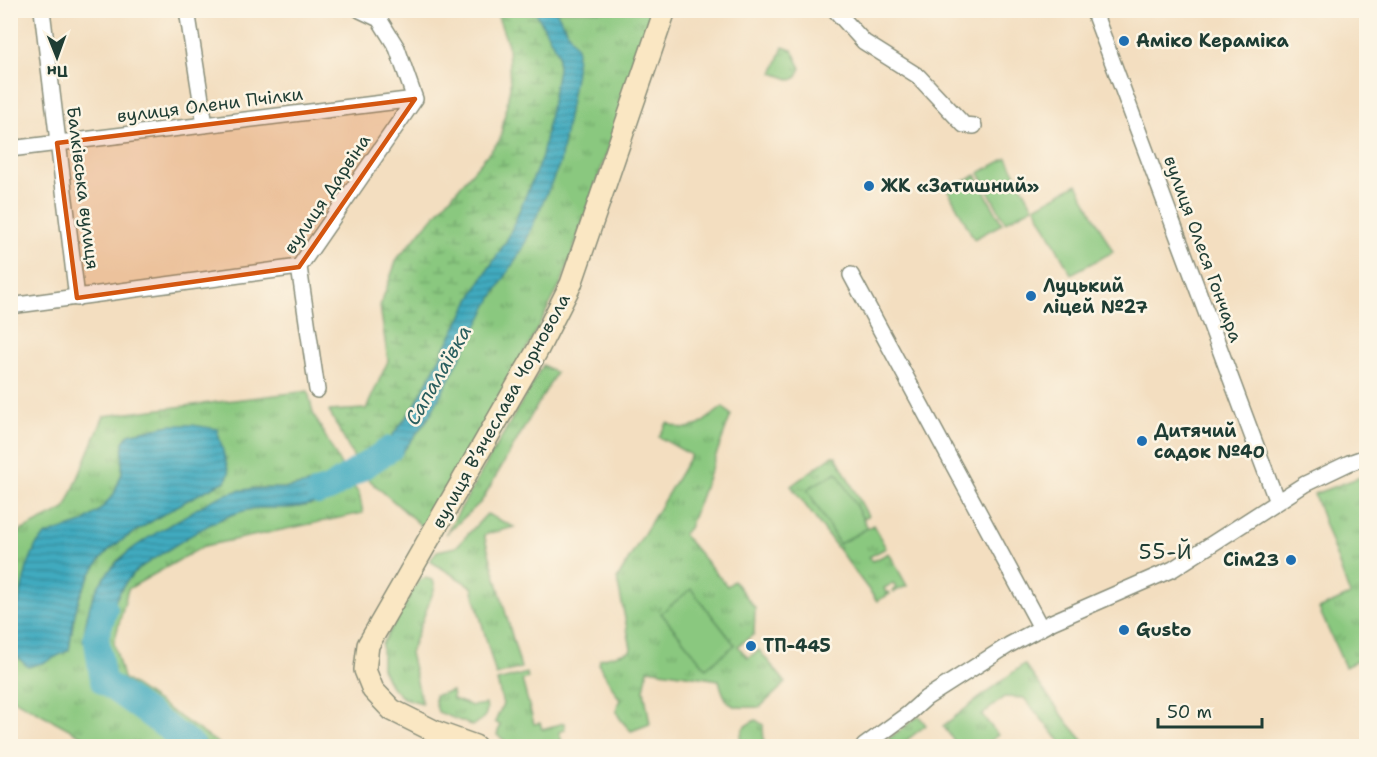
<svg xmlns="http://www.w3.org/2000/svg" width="1377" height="757" font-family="'Shantell Sans',sans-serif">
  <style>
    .grass { fill: url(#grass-tufts); stroke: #54825a; stroke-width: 1.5 }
    .wetland { fill: url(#wetland-marsh); stroke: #54825a; stroke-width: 1.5 }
    .pitch { fill: #8ac87f; stroke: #54825a; stroke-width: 1.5 }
    .water { fill: url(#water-rules); stroke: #30747a; stroke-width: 1.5 }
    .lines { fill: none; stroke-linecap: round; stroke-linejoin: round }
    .river { stroke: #40aabf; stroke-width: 26 }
    .street-casing { stroke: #898e7a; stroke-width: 18 }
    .secondary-casing { stroke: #898e7a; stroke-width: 24 }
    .street { stroke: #fff; stroke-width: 15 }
    .secondary { stroke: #fae7c3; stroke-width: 21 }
    .marked { fill: #d45610; fill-opacity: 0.2; stroke: #d45610; stroke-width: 4.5; stroke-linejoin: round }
    .poi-dot { fill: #1f6fb2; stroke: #fcf5e5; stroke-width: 2 }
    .labels { text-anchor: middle; stroke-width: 5; stroke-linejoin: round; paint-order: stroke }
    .poi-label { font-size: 18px; font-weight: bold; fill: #1f3d34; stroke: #fcf5e5; text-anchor: start }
    .street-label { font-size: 18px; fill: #1f3d34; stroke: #fcf5e5 }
    .water-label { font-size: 20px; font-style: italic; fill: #295e5e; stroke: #fcf5e5 }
    .quarter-label { font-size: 21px; letter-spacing: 1.5px; fill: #1f3d34; stroke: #fcf5e5 }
  </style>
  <defs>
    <pattern id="grass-tufts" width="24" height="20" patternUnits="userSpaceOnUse" patternTransform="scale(1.5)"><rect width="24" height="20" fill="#8ac87f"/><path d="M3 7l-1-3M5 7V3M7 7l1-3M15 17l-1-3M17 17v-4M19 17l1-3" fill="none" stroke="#70a469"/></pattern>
    <pattern id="wetland-marsh" width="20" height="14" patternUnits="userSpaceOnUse" patternTransform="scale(1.5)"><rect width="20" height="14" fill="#8ac87f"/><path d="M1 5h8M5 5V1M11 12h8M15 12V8" fill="none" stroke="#70a469"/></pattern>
    <pattern id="water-rules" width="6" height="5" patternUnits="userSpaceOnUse" patternTransform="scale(1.5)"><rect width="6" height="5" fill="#40aabf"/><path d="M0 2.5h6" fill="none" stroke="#358c9c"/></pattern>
  </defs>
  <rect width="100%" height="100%" fill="#fcf5e5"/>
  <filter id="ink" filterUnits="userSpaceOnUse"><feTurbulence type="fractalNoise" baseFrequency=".0167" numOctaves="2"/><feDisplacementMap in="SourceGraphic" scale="12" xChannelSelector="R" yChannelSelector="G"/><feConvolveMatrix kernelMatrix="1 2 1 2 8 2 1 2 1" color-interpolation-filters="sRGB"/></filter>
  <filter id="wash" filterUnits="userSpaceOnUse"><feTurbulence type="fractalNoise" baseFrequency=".008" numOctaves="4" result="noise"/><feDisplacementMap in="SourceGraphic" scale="24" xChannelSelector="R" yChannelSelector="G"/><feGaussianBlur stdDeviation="1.35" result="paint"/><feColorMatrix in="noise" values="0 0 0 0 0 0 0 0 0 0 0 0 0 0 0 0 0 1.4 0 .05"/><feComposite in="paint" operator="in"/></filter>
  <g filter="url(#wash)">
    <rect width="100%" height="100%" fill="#f3dec0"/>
    <path class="grass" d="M556,11h97l-18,61 -73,210 -34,64 -103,183 -58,-51 35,-25 91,-157 30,-48 54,-200z
      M783,47l9,3 9,18 -5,10 -4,2 -19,-7z
      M543,365l13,8 -75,129 -35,32z
      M308,391l5,22 31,58 -35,13 -22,4h-35l-78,34 -42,27 -15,12 -13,17 -10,18 -7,20 16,27c5,-24 11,-48 28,-67 8,-9 20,-15 30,-22 28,-17 58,-39 91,-45 12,-2 24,0 37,-1 24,-2 44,-10 64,-22l6,7 4,20 -159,33 -76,43 -14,54 9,35 99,68h-122l-90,-49 1,-46 18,16 40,-17c3,-20 5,-40 13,-59 6,-13 15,-28 25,-39 9,-9 23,-17 34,-24 27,-17 55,-34 85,-47l-56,-56 -41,9 -6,8 -1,31 -8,21 -14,16 -18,13 -36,12 -19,33 -13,55 -3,23 -1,-108 2,-3 53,-26 39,-93z
      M723,407l8,8 -42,113 -6,6 44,52 7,-5 21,27 -1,26 -16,12 10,12 11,-8 27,33 -26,24c-28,1 -34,2 -41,-27l-71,-11 -4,21 6,34 -19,7c-9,-10 -20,-18 -11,-31l-21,-35 1,-6 30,-8 1,-3 -14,-69 74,-124 -32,-18 8,-14 16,6 16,-4z
      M832,456h4l32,60 -5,3 -26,-46 -29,16 31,55 34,-19 13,23 -17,9 4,4 16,-8 18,33 -13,6 -1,-2 3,-2 -3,-5 -9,5 2,5 3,-1 1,2 -13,7 -86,-115z
      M1366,475v186l-3,2 -2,-4 -16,8 -26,-58 31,-14 -36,-101z
      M487,514l27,13 -30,8 37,133 -25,7 -24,-88 -42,-26 7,-10 19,-4z
      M425,578l8,2 2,7 -25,66 12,50 -19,-5 -13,-13 -8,-17v-24l37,-64z
      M1024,664l45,60 19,22h-24l-40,-48 -20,-1 -22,18 16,20 -14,11h-26l-15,-20z
      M527,673l1,5 -6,2 12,44 6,-1 2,6 22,-6 1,7 -6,2 4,14h-54l-5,-6 -7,-5 3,-10 -5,-3 8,-18 -6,-23z
      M452,691l1,8 19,7 14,-2c3,12 -4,15 -13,22l-35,-14 -3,-10v-7z
      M919,716l7,9 -27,21h-20z
      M756,720l7,5 1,21h-25c3,-16 1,-19 17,-26z"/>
    <path class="wetland" d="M496,11h39l23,42v16l-15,88 -36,83 -30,47 -63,120 -25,33 -33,22 -27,-51 37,-2 22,-48 -8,-55 17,-47 103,-119 10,-53 -2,-42z"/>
    <path class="pitch" d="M1007,158l26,49 -28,15 -26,-49z
      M976,175l26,49 -28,15 -26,-49z
      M1077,184l36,68 -42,22 -36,-67z
      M837,472l31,56 -29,16 -32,-55z
      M691,589l44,56 -29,23 -45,-55z"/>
    <path class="water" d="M535,11h21l21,37 -1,23 -16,92 -37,85 -30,48 -64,121 -27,36 -35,25 -11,-16 33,-22 25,-33 63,-120 30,-47 35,-83 16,-88v-16z
      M170,425h22l25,4 12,44 -3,8c-30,13 -58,30 -85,47 -11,7 -25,15 -34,24 -10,11 -19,26 -25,39 -8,19 -10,39 -13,59l-23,12 -18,5 -17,-16 3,-28 13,-56 9,-22 10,-10 36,-12 18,-13 14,-16 8,-21 1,-31 6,-8z
      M344,471l9,15c-20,12 -40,20 -64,22 -12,1 -25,-1 -37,1 -33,6 -63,28 -91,45 -10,7 -22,13 -30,22 -17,19 -23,43 -27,67l-21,-1c2,-16 4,-31 10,-45 17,-39 52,-58 87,-78 16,-10 34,-22 53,-27 18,-5 36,-3 54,-4 20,-2 38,-10 57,-17z"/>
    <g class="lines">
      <path class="river" d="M319,492l10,-3 61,-40
        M105,609l-9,27 7,45 90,65"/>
    </g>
  </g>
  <g filter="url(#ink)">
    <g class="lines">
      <g class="street-casing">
        <path id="street" d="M42,10l35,288
          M187,10l18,115
          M360,10l19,9 18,29 18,51
          M835,10l29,32 54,34 46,49 10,1
          M1099,10l-4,5 182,487
          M10,149l405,-50
          M851,275l190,353
          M10,306l289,-39
          M317,390l-18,-123 116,-168
          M864,746l44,-32 18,-16 83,-53 43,-23 121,-53 132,-85 44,-21 17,-6"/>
      </g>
      <g class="secondary-casing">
        <path id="secondary" d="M475,746l-39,-14 -44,-22 -19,-20 -8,-20 3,-25 169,-294 34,-67 94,-274"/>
      </g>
      <use href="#street" class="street"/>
      <use href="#secondary" class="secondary"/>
    </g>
  </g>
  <path class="marked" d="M415,99l-116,168 -222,31 -20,-155z"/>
  <g class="poi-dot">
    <circle cx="1124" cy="41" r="6"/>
    <circle cx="869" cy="186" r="6"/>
    <circle cx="1031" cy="296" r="6"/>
    <circle cx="1142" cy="441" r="6"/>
    <circle cx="1291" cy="560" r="6"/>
    <circle cx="1124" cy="630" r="6"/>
    <circle cx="751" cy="646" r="6"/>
  </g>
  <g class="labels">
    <g class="poi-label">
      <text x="1136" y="47">Аміко Кераміка</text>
      <text x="881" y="192">ЖК «Затишний»</text>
      <text x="1043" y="292">Луцький<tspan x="1043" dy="21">ліцей №27</tspan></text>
      <text x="1154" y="437">Дитячий<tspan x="1154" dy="21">садок №40</tspan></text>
      <text x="1279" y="566" text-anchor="end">Сім23</text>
      <text x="1136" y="636">Gusto</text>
      <text x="763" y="652">ТП-445</text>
    </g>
    <g class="street-label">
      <text transform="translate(210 105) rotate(-7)" y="6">вулиця Олени Пчілки</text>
      <text transform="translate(83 188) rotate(83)" y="6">Балківська вулиця</text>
      <text transform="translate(327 194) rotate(-56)" y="6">вулиця Дарвіна</text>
      <text transform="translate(1203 249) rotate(70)" y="6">вулиця Олеся Гончара</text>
      <text transform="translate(501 411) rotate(-61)" y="6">вулиця Вʼячеслава Чорновола</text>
    </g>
    <g class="water-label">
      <text transform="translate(438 375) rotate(-60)" y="7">Сапалаївка</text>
    </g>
    <g class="quarter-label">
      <text x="1166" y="559">55-Й</text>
    </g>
  </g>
  <rect width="1377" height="757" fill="none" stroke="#fcf5e5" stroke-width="36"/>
  <g transform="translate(57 57) rotate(179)" stroke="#fcf5e5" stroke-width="4.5" paint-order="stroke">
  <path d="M0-4.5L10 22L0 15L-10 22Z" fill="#1f3d34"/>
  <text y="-9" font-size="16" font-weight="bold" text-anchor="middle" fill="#1f3d34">Пн</text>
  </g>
  <path d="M1158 718v9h104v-9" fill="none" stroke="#1f3d34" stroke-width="3"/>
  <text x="1167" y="718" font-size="18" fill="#1f3d34" stroke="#fcf5e5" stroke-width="4.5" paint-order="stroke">50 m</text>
</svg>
